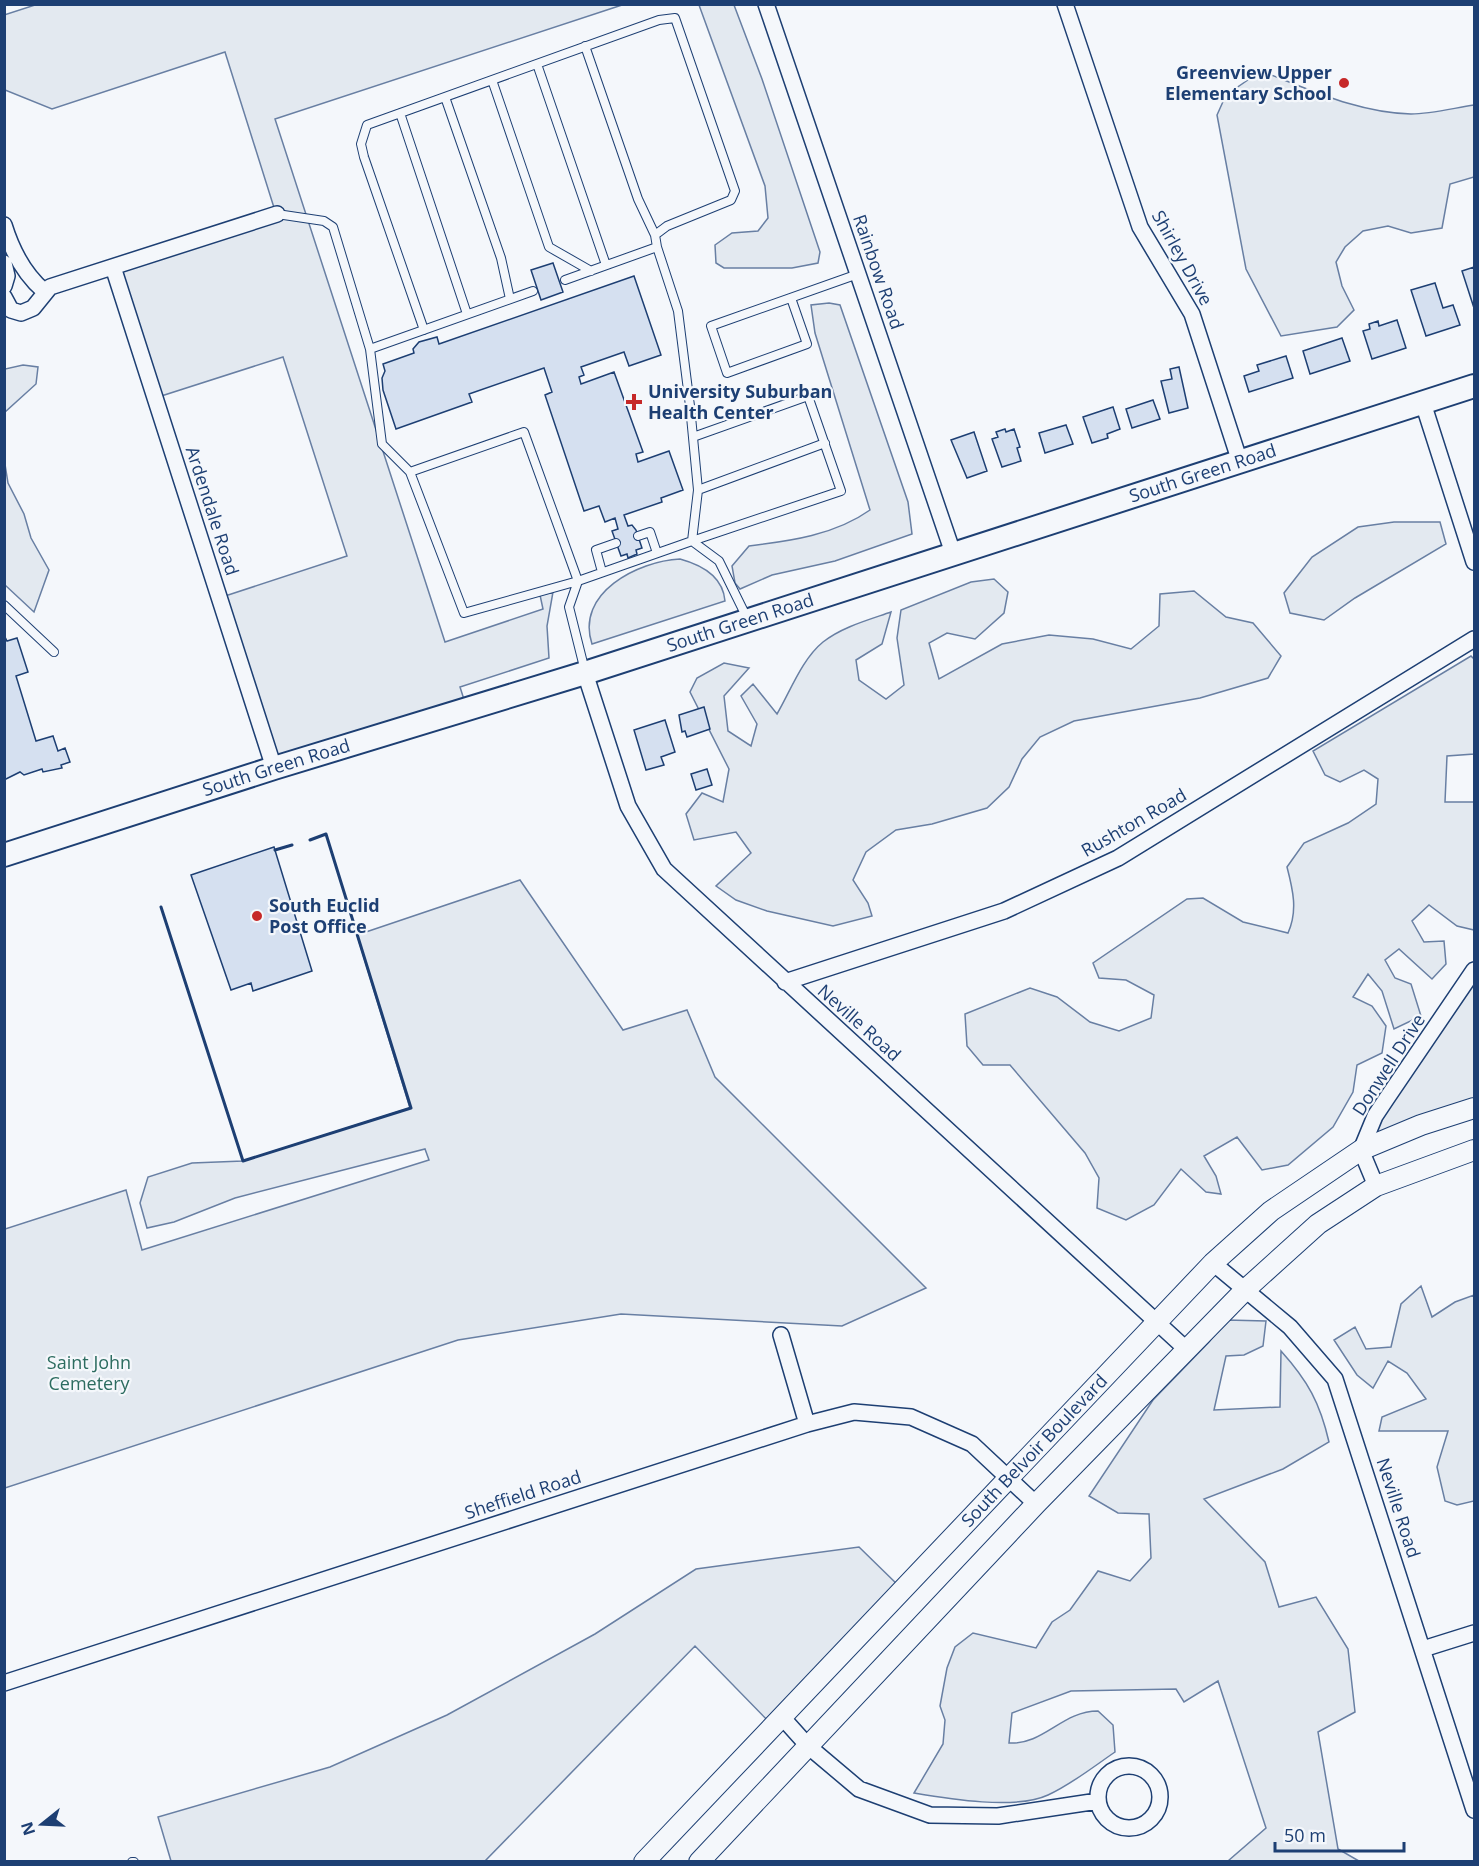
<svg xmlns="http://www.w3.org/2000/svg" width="1479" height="1866" font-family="'Open Sans',sans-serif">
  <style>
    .green { fill: #e3e9f0; stroke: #687fa3; stroke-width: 1.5 }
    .building { fill: #d5e0f0; stroke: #1d3f73; stroke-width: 1.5 }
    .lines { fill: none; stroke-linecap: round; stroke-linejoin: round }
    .service-casing { stroke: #1d3f73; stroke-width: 10 }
    .minor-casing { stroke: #1d3f73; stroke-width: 18 }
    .tertiary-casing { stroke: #1d3f73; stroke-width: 22 }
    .secondary-casing { stroke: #1d3f73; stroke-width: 26 }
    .service { stroke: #f4f7fb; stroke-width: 8 }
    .minor { stroke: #f4f7fb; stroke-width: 15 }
    .tertiary { stroke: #f4f7fb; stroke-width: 20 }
    .secondary { stroke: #f4f7fb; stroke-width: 22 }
    .wall { stroke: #1d3f73; stroke-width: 3 }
    .poi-dot { fill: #c62828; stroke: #f4f7fb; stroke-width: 2 }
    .labels { text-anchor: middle; stroke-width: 4.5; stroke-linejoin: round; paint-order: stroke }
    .poi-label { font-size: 18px; font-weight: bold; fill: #1d3f73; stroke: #f4f7fb; text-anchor: start }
    .street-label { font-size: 18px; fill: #1d3f73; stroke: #f4f7fb }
    .park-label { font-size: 18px; fill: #2c6c60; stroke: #f4f7fb }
  </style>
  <rect width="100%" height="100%" fill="#f4f7fb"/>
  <path class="green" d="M38,4l584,1 -347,114 170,523 98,-33 -3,-14 13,-3 -6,34 2,32 -89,29 7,22 -193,59 -55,-170 128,-42 -64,-199 -128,41 -42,-131 163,-53 -51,-162 -173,57 -47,-19 -1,-75z
    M699,5h35l28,74 58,173 -2,11 -26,5h-68l-8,-5 -1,-18 17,-12 26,-2 10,-13 -3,-32z
    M1261,71c48,18 97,42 150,43 20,0 43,-6 63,-9v72l-24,7 -8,44 -31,5 -23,-7 -25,5 -18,16 -9,15 6,24 12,24 -17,17 -56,9 -35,-67 -29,-154 9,-20z
    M829,303l11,2 68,197 4,32 -77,27 -63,14 -32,14 -5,-6 -3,-17 17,-20c41,-5 86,-11 121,-36l-55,-177 -4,-28z
    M23,365l15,2 -2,17 -31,28v-43z
    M4,458l4,25 16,31 7,24 18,32 -15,42 -29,-27z
    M1394,522h46l6,22 -91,54 -31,22 -34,-7 -6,-20 28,-36 46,-30z
    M680,559c22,6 43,17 45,42l-133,43c-17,-51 46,-83 88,-85z
    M994,579l14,13 -4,21 -29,26 -28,-6 -18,10 10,36 63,-35 47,-9 44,4 38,10 28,-23 1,-32 34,-3 32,26 27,6 28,33 -13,22 -68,20 -126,23 -34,16 -18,22 -13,28 -22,21 -55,16 -36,6 -30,22 -13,28 15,23 4,13 -39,10 -66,-15 -31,-11 -20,-14 35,-33 -15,-21 -42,8 -8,-26 16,-21 21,9 6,-33 -39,-77 7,-14 27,-15 25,5 -25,28 4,35 23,15 6,-22 -16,-28 12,-12 24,30c13,-22 25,-55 46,-72 19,-15 45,-22 68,-30l-9,32 -26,16 3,20 27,19 18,-14 -7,-47 4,-28 70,-28z
    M1471,656l3,3v95l-27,2 -2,46h29v128l-17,-4 -28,-21 -17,16 12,21 20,-1 2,23 -14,15 -33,-30 -14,11 10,18 16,6 10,32 -27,13 -12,-38 -14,-17 -15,23 19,9 14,20 -4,27 -25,12 -4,27 -20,35 -45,38 -26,5 -25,-33 -33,19 12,20 5,18 -15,-2 -25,-23 -27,36 -28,15 -29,-12 2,-30 -14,-25 -75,-88h-27l-16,-19 -2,-32 65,-26 27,9 33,25 29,9 32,-13 3,-23 -28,-15 -27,-2 -6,-15 94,-64 16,-1 40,24 45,11c10,-22 5,-43 -1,-66l17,-24 44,-20 28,-19 2,-25 -14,-9 -24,12 -15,-7 -12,-24z
    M520,880l103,150 64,-20 28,67 211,211 -84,38 -221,-12 -163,26 -453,148v-259l121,-39 16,60 287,-90 -4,-11 -190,49 -61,24 -27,6 -7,-25 8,-26 44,-14 51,-2 167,-53 -53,-173z
    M1474,970v138l-113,42z
    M1421,1286l11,31 23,-15 19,-7v206l-17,4 -12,-4 -8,-34 11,-36h-69l3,-14 44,-18 -19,-26 -19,-12 -15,27 -16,-13 -23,-35 21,-13 11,22 25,-2 10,-43z
    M1226,1320l40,1 -3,25 -19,9 -18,1 -12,54 66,-3 1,-56c27,30 39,52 48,91l-46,27 -79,30 61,63 14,45 37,-10 32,52 7,63 -37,20 20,117 21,12h-131l38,-33 -48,-147 -34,21 -8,-13 -105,2 -59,22 -3,30c35,2 53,-32 89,-32l15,14 2,27c-22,15 -43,32 -67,43 -32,15 -99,4 -134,-2l29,-49 2,-24 -5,-14 7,-38 8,-21 18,-14 63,15 16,-26 18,-12 28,-39 32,10 21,-23 -2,-44 -31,-1 -29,-17 64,-96 56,-58z
    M859,1547l43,42 -129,137 -78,-80 -210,215h-314l-13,-44 172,-50 117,-52 148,-81 101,-65z"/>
  <path class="building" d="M553,263l10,29 -22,8 -10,-30z
    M1474,267v41l-12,-37z
    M634,276l27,79 -32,11 -5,-14 -43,15 3,8 -5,2 2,7 33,-12 29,80 -7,2 2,8 31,-11 14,39 -22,8 1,4 -38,13 4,11 4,-1 4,5 6,18 -6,2 1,4 -9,4 -1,-4 -6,2 -9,-25 6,-2 -3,-11 -10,4 -6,-16 -15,5 -39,-116 7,-3 -8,-24 -75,26 3,8 -76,27 -13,-39 -1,-12 3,-7 -2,-7 31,-11 -1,-4 6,-7 18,-5 2,7z
    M1435,283l8,25 10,-3 7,20 -34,11 -15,-46z
    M1397,320l9,28 -34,11 -9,-28 7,-2 -1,-5 9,-3 1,5z
    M1342,338l8,23 -40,13 -7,-23z
    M1286,356l7,22 -44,14 -5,-16 15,-5 -2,-6z
    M1179,367l9,41 -19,5 -8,-32 11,-2 -2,-10z
    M1153,400l7,19 -28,9 -6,-19z
    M1113,407l7,22 -13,5 1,4 -16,5 -9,-26z
    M1066,425l7,19 -28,9 -6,-20z
    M1005,429l1,3 8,-3 6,18 -3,1 4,13 -19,6 -10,-28 6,-2 -2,-5z
    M974,432l13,39 -20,7 -16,-38z
    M4,635l3,6 10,-3 11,34 -12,4 20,65 17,-5 5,15 7,-3 5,14 -9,3 1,3 -19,4 -1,-3 -18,6 -4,-3 -16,8z
    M704,707l6,22 -23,8 -2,-6 -3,1 -3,-17z
    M665,720l10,32 -14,5 3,8 -18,5 -12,-40z
    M707,769l5,16 -16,5 -5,-16z
    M274,847l38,124 -59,20 -2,-8 -20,7 -40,-115z"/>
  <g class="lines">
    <g class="service-casing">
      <path id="service" d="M585,46l53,153 17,36
        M537,64l69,201
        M492,80l57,167 42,24
        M445,97l56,161 9,41
        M400,113l67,201
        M277,214l47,7 9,6 37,122
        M565,280l92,-33 21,64 12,95 8,84 -6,51 149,-50 -33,-95 -115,41
        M791,298l16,46 -80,29 -16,-47 147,-52
        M424,330l-60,-173 -3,-13 6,-19 292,-105 16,-2 60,173 -4,9 -64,26 -12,9 2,12
        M410,472l114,-40 54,149 -114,32 -54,-141 -28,-28 -12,-95 163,-58
        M698,490l127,-47
        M638,536l12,-4 7,21
        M602,572l-6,-22 20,-7
        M4,605l50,47
        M585,671l-16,-64 9,-26 114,-40 27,20 28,57
        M132,1862h2"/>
    </g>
    <g class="minor-casing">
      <path id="minor" d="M766,4l187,549
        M1065,4l75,223 52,87 48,148
        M4,225c8,26 20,49 40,66
        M4,263l3,13 -3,10
        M113,267l161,501
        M4,297l7,13 10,3 12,-5 17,-21 227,-73
        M1423,403l51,159
        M585,673l43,133 36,63 522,480
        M785,982l219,-71 114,-53 356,-219
        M1376,1186l-15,-36 14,-34 12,-18 87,-128
        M1213,1263l77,64 45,52 139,431
        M781,1335l26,89
        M1423,1649l51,-16
        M4,1683l803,-259 47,-12 57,5 61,27 64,60
        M782,1717l26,29 51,43 71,26 68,1 100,-15
        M1098 1797a31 31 0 1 1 62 0a31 31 0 1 1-62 0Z"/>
    </g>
    <g class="tertiary-casing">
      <g id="tertiary">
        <path id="s1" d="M644,1862l569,-599 58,-52 90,-61 60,-25 53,-17"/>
        <path d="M699,1862l337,-358 210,-215 72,-65 58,-38 98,-36"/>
      </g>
    </g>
    <g class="secondary-casing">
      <g id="secondary">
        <path id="s2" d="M4,855l270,-87 311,-95 889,-287"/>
      </g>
    </g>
    <use href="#service" class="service"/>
    <use href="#minor" class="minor"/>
    <use href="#tertiary" class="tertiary"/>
    <use href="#secondary" class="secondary"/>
    <path class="wall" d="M275,850l17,-5
      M161,907l82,254 168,-53 -85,-274 -16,6"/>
  </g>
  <g class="poi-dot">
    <circle cx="1344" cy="83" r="6"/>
    <path d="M631 393h6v6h6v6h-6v6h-6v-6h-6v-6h6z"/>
    <circle cx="257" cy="916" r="6"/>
  </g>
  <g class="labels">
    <g class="poi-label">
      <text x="1332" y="79" text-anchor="end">Greenview Upper<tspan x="1332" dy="21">Elementary School</tspan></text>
      <text x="648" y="398">University Suburban<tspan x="648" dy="21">Health Center</tspan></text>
      <text x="269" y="912">South Euclid<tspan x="269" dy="21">Post Office</tspan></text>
    </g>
    <g class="street-label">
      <text transform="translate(1182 258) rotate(61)" y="6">Shirley Drive</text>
      <text transform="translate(878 272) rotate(71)" y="6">Rainbow Road</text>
      <text dy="6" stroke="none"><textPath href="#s2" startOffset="1258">South Green Road</textPath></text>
      <text transform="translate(212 511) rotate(72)" y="6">Ardendale Road</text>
      <text dy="6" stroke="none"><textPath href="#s2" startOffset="772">South Green Road</textPath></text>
      <text dy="6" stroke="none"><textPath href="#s2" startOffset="286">South Green Road</textPath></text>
      <text transform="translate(1134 823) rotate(-30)" y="6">Rushton Road</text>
      <text transform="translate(859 1023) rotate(42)" y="6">Neville Road</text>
      <text transform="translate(1389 1065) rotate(-57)" y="6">Donwell Drive</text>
      <text dy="6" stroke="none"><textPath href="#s1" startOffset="567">South Belvoir Boulevard</textPath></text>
      <text transform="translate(523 1495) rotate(-18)" y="6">Sheffield Road</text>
      <text transform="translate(1398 1508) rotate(72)" y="6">Neville Road</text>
    </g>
    <g class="park-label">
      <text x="89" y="1369">Saint John<tspan x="89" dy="21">Cemetery</tspan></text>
    </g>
  </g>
  <rect width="1479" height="1866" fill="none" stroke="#1d3f73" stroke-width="12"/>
  <g transform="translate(42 1824) rotate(252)" stroke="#f4f7fb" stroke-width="4.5" paint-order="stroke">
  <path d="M0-4.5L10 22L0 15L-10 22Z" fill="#1d3f73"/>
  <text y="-9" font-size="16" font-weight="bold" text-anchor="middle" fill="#1d3f73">N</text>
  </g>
  <path d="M1275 1842v9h129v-9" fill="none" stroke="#1d3f73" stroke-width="3"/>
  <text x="1284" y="1842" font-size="18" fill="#1d3f73" stroke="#f4f7fb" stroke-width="4.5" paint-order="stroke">50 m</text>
</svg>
